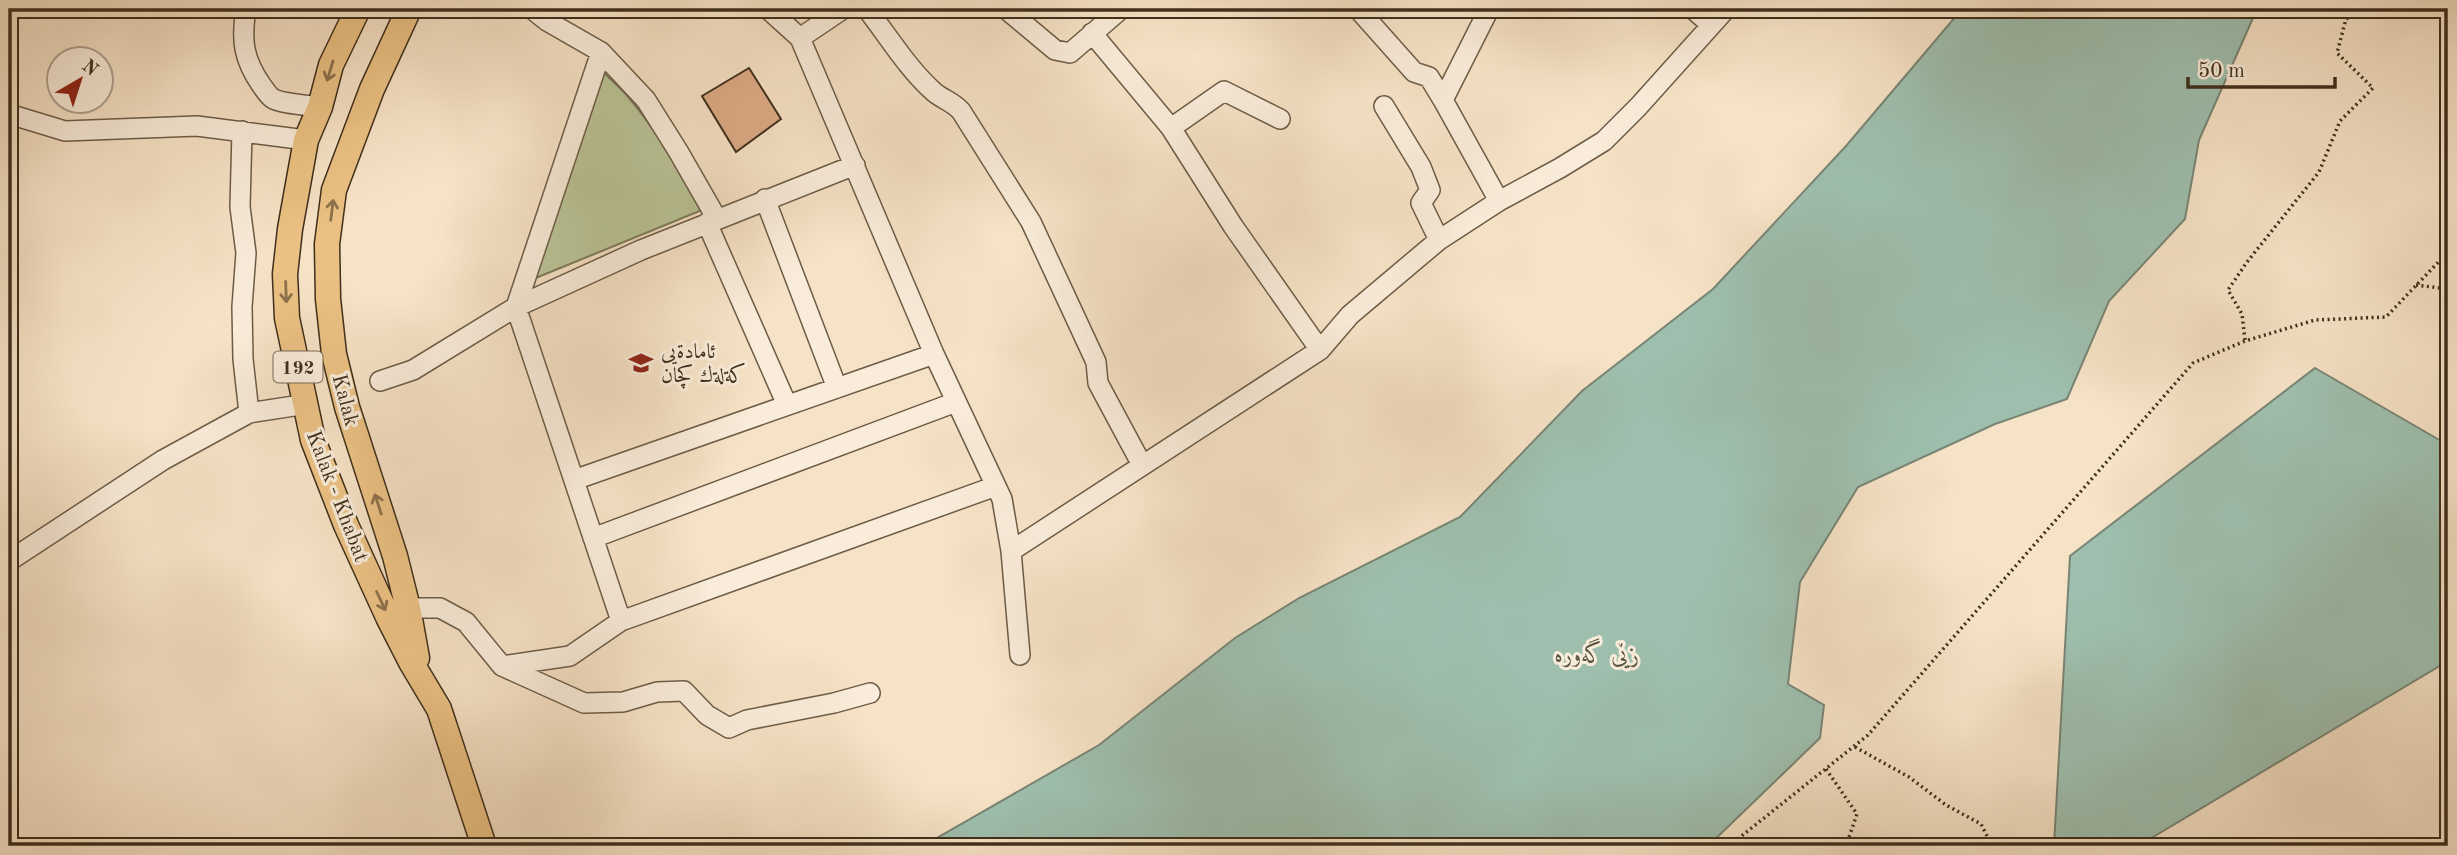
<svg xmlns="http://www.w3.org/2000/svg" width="2457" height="855" font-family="'Old Standard TT',Amiri,serif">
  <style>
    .green { fill: #bac497; stroke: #7c7a5a; stroke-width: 2 }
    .water { fill: #9ebfae; stroke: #788574; stroke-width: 2 }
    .building { fill: #dcaa86; stroke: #3f2f1c; stroke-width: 2 }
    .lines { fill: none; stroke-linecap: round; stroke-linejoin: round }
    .minor-casing { stroke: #6d5c46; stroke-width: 22 }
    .major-casing { stroke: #3f2f1c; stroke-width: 27 }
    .path { stroke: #3f2f1c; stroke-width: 3.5; stroke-dasharray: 2 3.5; stroke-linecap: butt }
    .minor { stroke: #f9ecda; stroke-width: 19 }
    .major { stroke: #ebc183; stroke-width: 24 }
    .oneway { stroke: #8c714a }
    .labels { text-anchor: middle; stroke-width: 6; stroke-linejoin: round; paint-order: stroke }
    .shield { fill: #f9ecda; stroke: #776855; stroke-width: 2 }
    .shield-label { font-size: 19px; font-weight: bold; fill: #3f2f1c }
    .poi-label { font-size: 21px; fill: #3f2f1c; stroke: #f9ecda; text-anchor: start }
    .street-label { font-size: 21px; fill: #3f2f1c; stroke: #f9ecda }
    .water-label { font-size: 23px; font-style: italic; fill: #575340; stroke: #f9ecda }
  </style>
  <rect width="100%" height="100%" fill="#f6e2c6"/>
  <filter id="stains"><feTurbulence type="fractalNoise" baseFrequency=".00286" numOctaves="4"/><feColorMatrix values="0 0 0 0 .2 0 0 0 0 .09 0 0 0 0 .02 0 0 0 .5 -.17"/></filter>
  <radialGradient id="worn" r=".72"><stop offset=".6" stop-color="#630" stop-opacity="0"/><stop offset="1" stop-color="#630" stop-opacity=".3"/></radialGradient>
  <path class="green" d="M597,67c11,10 23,20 32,31 29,34 51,73 73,112l-176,72z"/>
  <path class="water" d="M1962,9h295l-58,131 -14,79 -76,82 -42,98 -72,25 -137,63 -58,95 -12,102 36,21 -4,33 -112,108h-785l176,-101 136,-107 64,-40 161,-81 122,-126 131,-102 133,-143z
    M2315,368l133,77v216l-310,185h-84l16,-290z"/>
  <path class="building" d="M749,68l32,51 -45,33 -34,-56z"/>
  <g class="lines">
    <g class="minor-casing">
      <path id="minor" d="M246,9c-5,31 -3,50 16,77 3,4 6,9 10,12 9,6 36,7 48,9
        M532,9l15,12 54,31 45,48 32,51 39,68
        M768,9l32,29 43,-29
        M867,9c21,27 41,60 67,83 8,7 19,10 27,19l70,111 65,140 2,21 44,82
        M1006,9l49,41 15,3 51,-44
        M1358,9l56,63 15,5 14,23
        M1489,9l-46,91 56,101
        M1693,9l18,16
        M1092,33l79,95 62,98 87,124
        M800,38l134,316 68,145 9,52 9,104
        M601,52l-85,255 105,314
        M1384,106l37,61 9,23 -9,13 18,37
        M9,114l56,17 132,-5 109,14
        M1171,128l53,-37 56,28
        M242,131l-2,76 6,46 -4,54 1,52 6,54
        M765,199l72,189
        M707,223l80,182
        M380,381l33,-11 103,-63 125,-57 214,-85
        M574,480l360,-126
        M593,538l363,-136
        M1011,551l309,-201 30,-35 89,-75 60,-39 61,-33 44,-27 34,-34 88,-98
        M9,561l154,-101 86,-47 58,-9
        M408,608h32l26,14 36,44 68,-10 51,-35 375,-135
        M502,666l82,37 39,-1 34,-10 27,-1 23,24 22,13 18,-8 87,-17 36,-10"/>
    </g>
    <g class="major-casing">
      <path id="major" d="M358,9l-27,56 -11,42 -14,33 -16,89 -5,45 2,44 26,122 33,85 42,92 23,45 28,47 45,137
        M409,9l-37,80 -38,101 -7,54 1,55 6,55 13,53 48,149 13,52 9,50"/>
    </g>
    <path class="path" d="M2416,285l32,4
      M2245,340l-3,-26 -14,-24 19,-28 72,-90 21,-51 33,-33 -36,-35 9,-34 18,-10
      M1855,747l54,30 37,28 35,19 11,22
      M1826,769l31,45 -11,32
      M1729,846l139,-111 325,-372 52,-22 70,-21 71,-3 62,-65"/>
    <use href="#minor" class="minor"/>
    <use href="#major" class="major"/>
  </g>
  <defs><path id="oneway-shaft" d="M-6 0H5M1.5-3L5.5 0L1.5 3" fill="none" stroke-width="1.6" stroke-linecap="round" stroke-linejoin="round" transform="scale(1.75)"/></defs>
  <g class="oneway">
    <use href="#oneway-shaft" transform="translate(330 71) rotate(107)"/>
    <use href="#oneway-shaft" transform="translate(332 210) rotate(-83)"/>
    <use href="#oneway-shaft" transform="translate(286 292) rotate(88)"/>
    <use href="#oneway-shaft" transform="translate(378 504) rotate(-108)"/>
    <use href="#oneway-shaft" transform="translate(381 601) rotate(65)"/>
  </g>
  <defs>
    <g id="school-bare" transform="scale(1.89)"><path d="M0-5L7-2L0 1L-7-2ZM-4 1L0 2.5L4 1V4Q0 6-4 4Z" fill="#8f2418" stroke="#f9ecda" stroke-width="2.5" paint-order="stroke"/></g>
  </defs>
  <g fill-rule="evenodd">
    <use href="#school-bare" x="641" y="363"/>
  </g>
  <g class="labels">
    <rect class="shield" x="273.5" y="351.5" width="49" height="31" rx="5"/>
    <g class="shield-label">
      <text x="298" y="374">192</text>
    </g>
    <g class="poi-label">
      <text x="661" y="358">ئامادةيى<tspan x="661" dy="24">كةلةك كچان</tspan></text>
    </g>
    <g class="street-label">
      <text transform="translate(346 400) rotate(75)" y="7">Kalak</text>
      <text transform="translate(338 496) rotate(69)" y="7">Kalak - Khabat</text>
    </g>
    <g class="water-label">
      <text x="1597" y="662">زێی گەورە</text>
    </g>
  </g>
  <rect width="2457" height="855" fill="none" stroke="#f6e2c6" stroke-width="35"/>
  <rect x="10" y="10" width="2436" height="834" fill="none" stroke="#3f2f1c" stroke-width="3.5"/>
  <rect x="18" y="18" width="2422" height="820" fill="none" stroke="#3f2f1c" stroke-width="2"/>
  <g transform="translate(80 80) rotate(39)"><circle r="33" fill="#f9ecda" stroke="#afa08e" stroke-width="2"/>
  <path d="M0-5L12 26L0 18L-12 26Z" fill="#8f2418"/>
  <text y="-10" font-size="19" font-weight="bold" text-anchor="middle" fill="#3f2f1c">N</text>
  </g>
  <path d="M2188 77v10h147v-10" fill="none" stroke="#3f2f1c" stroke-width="3.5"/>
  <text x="2198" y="77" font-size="21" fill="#3f2f1c" stroke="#f9ecda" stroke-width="5" paint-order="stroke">50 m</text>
  <rect width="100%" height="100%" filter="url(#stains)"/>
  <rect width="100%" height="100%" fill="url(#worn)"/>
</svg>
